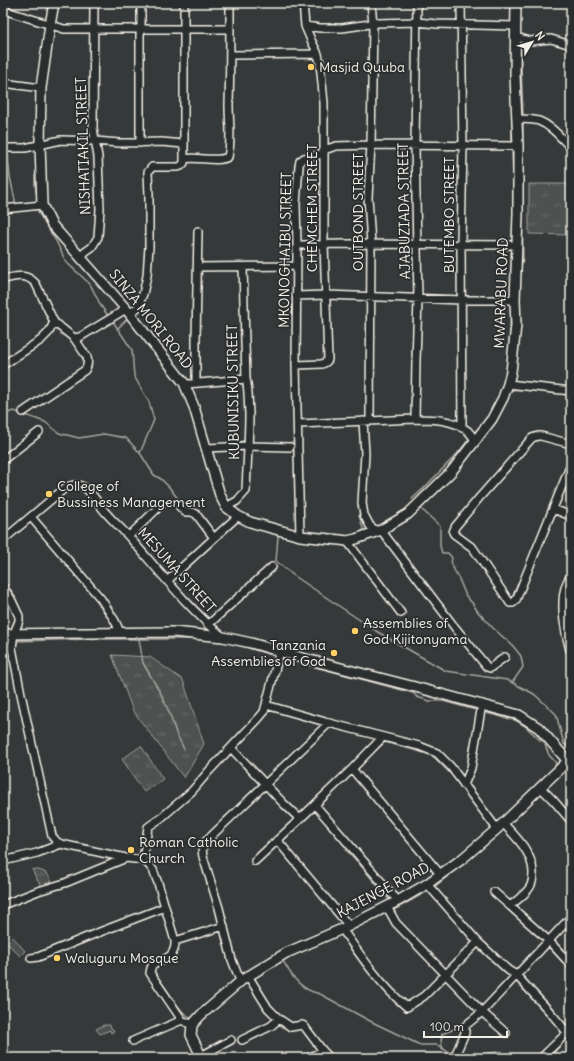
<svg xmlns="http://www.w3.org/2000/svg" width="574" height="1061" font-family="Delius,sans-serif">
  <style>
    .grass { fill: url(#grass-tufts); stroke: #a1a19c }
    .wetland { fill: url(#wetland-marsh); stroke: #a1a19c }
    .lines { fill: none; stroke-linecap: round; stroke-linejoin: round }
    .stream { stroke: #a8a7a1; stroke-width: 1.5 }
    .street-casing { stroke: #f4f1e8; stroke-width: 10 }
    .secondary-casing { stroke: #f4f1e8; stroke-width: 12 }
    .street { stroke: #2a2d2e; stroke-width: 7 }
    .secondary { stroke: #2a2d2e; stroke-width: 9 }
    .poi-dot { fill: #ffd166; stroke: #2a2d2e; stroke-width: 1.5 }
    .labels { text-anchor: middle; stroke-width: 3.5; stroke-linejoin: round; paint-order: stroke }
    .poi-label { font-size: 14px; fill: #f4f1e8; stroke: #2a2d2e; text-anchor: start }
    .street-label { font-size: 14px; fill: #f4f1e8; stroke: #2a2d2e }
  </style>
  <defs>
    <pattern id="grass-tufts" width="24" height="20" patternUnits="userSpaceOnUse"><rect width="24" height="20" fill="#4e514f"/><path d="M3 7l-1-3M5 7V3M7 7l1-3M15 17l-1-3M17 17v-4M19 17l1-3" fill="none" stroke="#686a68"/></pattern>
    <pattern id="wetland-marsh" width="20" height="14" patternUnits="userSpaceOnUse"><rect width="20" height="14" fill="#4e514f"/><path d="M1 5h8M5 5V1M11 12h8M15 12V8" fill="none" stroke="#686a68"/></pattern>
  </defs>
  <rect width="100%" height="100%" fill="#363939"/>
  <filter id="ink" filterUnits="userSpaceOnUse"><feTurbulence type="fractalNoise" baseFrequency=".025" numOctaves="2"/><feDisplacementMap in="SourceGraphic" scale="8" xChannelSelector="R" yChannelSelector="G"/><feConvolveMatrix kernelMatrix="1 2 1 2 8 2 1 2 1" color-interpolation-filters="sRGB"/></filter>
  <g filter="url(#ink)">
    <path class="grass" d="M529,184h42v51l-42,-1z
      M112,655l38,2 33,23 21,64 -20,34 -51,-67z
      M141,746l22,33 -19,13 -22,-33z
      M32,869c13,2 17,3 21,16l-10,3 -7,-10z
      M13,937l12,14 -5,5 -13,-13z
      M104,1025h6l1,3 3,2 -1,2 -2,1 -1,-3 -10,4 -4,-5z"/>
    <path class="wetland" d="M502,1051l7,7h-45l10,-3z"/>
    <g class="lines">
      <path class="stream" d="M511,28v22
        M520,41l3,74
        M512,106v37
        M3,133l3,13
        M7,149l3,28 6,28
        M512,151l2,54
        M522,161l1,-36
        M35,175v10l2,12
        M38,212l18,29 10,21 24,22 11,22 8,11
        M512,239l1,-12
        M520,271l3,-13 -1,-35
        M112,320l20,30 2,26 15,26 5,18 -14,33 14,22 7,4 8,8 13,17
        M117,329l9,-9
        M509,347l2,-36
        M505,377l2,-8
        M510,391c8,-5 45,2 57,3
        M3,413l3,1 7,-3 4,1 28,10 14,11 20,5 25,-4 22,4 14,15
        M474,433l8,-9
        M237,443l9,-3
        M412,499l11,-10 35,-36 11,-14
        M422,507l-2,1 20,18v20l2,7h6l4,5 -1,6 8,15 7,17 7,8 5,8 15,16 20,18 8,10 2,11 -11,16
        M359,515l5,17
        M278,536l-2,25 17,14 83,56 70,40 61,9 27,14 22,20 8,30 7,4
        M569,574l2,-5
        M3,580l10,13 3,9
        M58,629h40
        M227,633l22,5
        M139,639l4,24 18,31 8,18 7,21 8,16
        M3,641h4
        M14,641l79,-2h110
        M238,645l38,11
        M282,658l120,32 11,3 4,4 12,4h14l36,10
        M486,713l29,7 10,6 16,15
        M545,745l4,10 7,8 -1,4
        M567,755l4,-5
        M364,761l21,-19 47,13 22,22
        M528,793l21,-20
        M314,809l36,43
        M346,850l12,12 32,39
        M433,888l41,-33 12,-10
        M392,911l34,-19
        M367,922l17,-8
        M282,959c8,14 15,27 31,33 3,1 6,1 9,3l48,26 50,24h17l16,10
        M155,973l23,33 4,5 10,8
        M468,992l16,15
        M217,996l15,-14 5,-3
        M567,1028l4,-5
        M557,1038l5,-6
        M443,1048c-3,-4 -2,-9 -1,-14l20,-8
        M457,1057l4,1
        M549,1058l18,-20"/>
      <g class="street-casing">
        <path id="street" d="M461,3l2,143 -2,98 1,184
          M3,10l61,19h166
          M305,26l15,2h22l35,-5 40,-1 20,2 78,2
          M516,37l14,4 21,-2 20,6
          M231,55l87,-1
          M3,83l38,5
          M517,119c7,0 15,0 22,2 13,5 22,17 32,27
          M140,143v-108l1,-10v-22
          M3,148h22l36,-8 34,1 24,2 43,-1 21,2
          M184,159c13,-3 33,4 44,-2 4,-17 1,-35 1,-52 1,-34 1,-68 1,-102
          M3,209l39,-4
          M297,245l48,-1 172,1
          M81,257l4,-5 7,-5 6,-10 2,-28 -2,-52 -5,-29 1,-125
          M198,267l98,-1
          M3,279c13,-2 23,-7 33,5l18,38 20,16 13,19c1,5 1,9 -2,13l-62,42
          M296,296l30,-1 136,5h53
          M130,314l8,-7 5,-13 4,-18 2,-29v-52l-1,-23 4,-5h26l3,-1 3,-3v-160
          M74,338l6,-1 46,-28
          M3,365l38,-25 8,-8 5,-10
          M296,365l26,-1 4,-2 2,-2 -4,-116v-141l-4,-40 -2,-9 -7,-14 -6,-14 -2,-23
          M184,383l3,1 59,-5
          M196,383v-43l2,-109
          M508,384l63,7
          M415,419l1,-59 2,-61 -3,-153 2,-143
          M363,421l2,33 -3,49 2,12 6,11 7,5
          M370,421l1,-177 -3,-47 3,-52 2,-121 -2,-21
          M298,424l117,-5c18,0 38,0 53,12 3,3 5,7 8,10
          M571,444l-30,-8h-3l-6,2 -53,60 -24,29 -2,5 1,2 19,14 37,55h3l3,-3 55,-136
          M206,449l1,-1 41,-2 42,1
          M3,460l36,-28
          M180,507l5,5h7l4,2 18,24
          M226,507l11,-6 9,-10c1,-26 3,-52 3,-78 -1,-11 0,-23 -3,-34l-3,-112
          M553,509l18,7
          M31,517l70,82 14,22 5,11
          M381,530l72,95 34,42 3,1 15,-11
          M129,536l32,-31
          M300,536l-4,-171 1,-120 -1,-41 3,-38 1,-5 4,-3 12,-2 6,-3 2,-3 12,-4 35,-1 147,1
          M3,540l62,-52c6,-3 13,-5 20,0 9,6 14,18 22,26 7,8 16,16 23,24 30,34 58,70 93,99
          M347,541l54,72
          M167,581l71,-65
          M3,587l8,12 8,17v5l-5,12 -2,15 9,46 31,142 5,6 4,2 65,14 17,2 5,4 5,6 5,13 17,58c1,17 -11,17 -23,25l-1,2 -1,5 32,47 10,5
          M208,625l64,-58
          M266,705l63,18 90,23 18,7 14,14 46,62
          M231,748l53,56 16,15
          M352,769l89,106
          M464,785l7,-17 11,-64
          M541,788l13,13 17,20
          M315,805l83,96
          M503,823c13,14 29,29 30,49 0,5 0,10 -3,15 -4,7 -13,13 -20,19l39,35 22,24
          M277,840l72,86
          M143,860l5,-33 13,-9 31,-27 17,-20 50,-53 5,-6 16,-61
          M3,861l34,-8 24,-9
          M255,861l45,-42 52,-50 31,-32
          M427,884l51,58 30,28 8,5 34,37 21,25
          M494,892l16,14
          M5,904l33,-13 27,-8 61,-25
          M387,907l9,16 86,89 24,21
          M342,929c18,26 40,58 65,78l17,-11 54,-54
          M175,941l49,-15
          M31,958l7,-1 54,-22 73,-28
          M248,976l2,3 18,29 11,11 12,8 11,-2 2,1 19,25 7,7
          M242,980l-3,-2 -7,-18 -13,-52 -15,-48c-2,-6 -3,-11 0,-17l125,-120
          M242,1040l29,-14 8,-7
          M133,1041l49,-21
          M201,1056l30,-16
          M308,1058l15,-7
          M454,1058l11,-25v-7l17,-14 89,-95
          M541,1058l30,-29"/>
      </g>
      <g class="secondary-casing">
        <path id="secondary" d="M54,3l-4,22 -9,63 -1,56 2,61 10,20 74,84 58,74 10,24 26,88 6,12 12,9 12,6 50,14 40,4 7,1 9,-2 25,-9 27,-16 43,-42 41,-53 11,-21 5,-14 3,-12 5,-47 -1,-25 3,-86v-68l-3,-71 1,-72
          M571,577c-2,3 -4,7 -5,11 -5,18 0,45 5,62
          M3,634l170,-2 50,5 28,6 55,16 109,28 104,28 20,13 29,33
          M202,1058l-11,-23 1,-10 9,-10 41,-35 44,-27 63,-27 49,-25 29,-17 35,-25 35,-30 74,-71"/>
      </g>
      <use href="#street" class="street"/>
      <use href="#secondary" class="secondary"/>
    </g>
  </g>
  <g class="poi-dot">
    <circle cx="311" cy="67" r="4"/>
    <circle cx="49" cy="494" r="4"/>
    <circle cx="355" cy="631" r="4"/>
    <circle cx="334" cy="653" r="4"/>
    <circle cx="131" cy="850" r="4"/>
    <circle cx="57" cy="958" r="4"/>
  </g>
  <g class="labels">
    <g class="poi-label">
      <text x="319" y="72">Masjid Quuba</text>
      <text x="57" y="491">College of<tspan x="57" dy="16">Bussiness Management</tspan></text>
      <text x="363" y="628">Assemblies of<tspan x="363" dy="16">God Kijitonyama</tspan></text>
      <text x="326" y="650" text-anchor="end">Tanzania<tspan x="326" dy="16">Assemblies of God</tspan></text>
      <text x="139" y="847">Roman Catholic<tspan x="139" dy="16">Church</tspan></text>
      <text x="65" y="963">Waluguru Mosque</text>
    </g>
    <g class="street-label">
      <text transform="translate(83 146) rotate(-92)" y="5">NISHATIAKIL STREET</text>
      <text transform="translate(312 208) rotate(-90)" y="5">CHEMCHEM STREET</text>
      <text transform="translate(404 211) rotate(-91)" y="5">AJABUZIADA STREET</text>
      <text transform="translate(358 212) rotate(-90)" y="5">OUTBOND STREET</text>
      <text transform="translate(449 215) rotate(-90)" y="5">BUTEMBO STREET</text>
      <text transform="translate(285 250) rotate(-89)" y="5">MKONOGHAIBU STREET</text>
      <text transform="translate(501 293) rotate(-88)" y="5">MWARABU ROAD</text>
      <text transform="translate(151 319) rotate(51)" y="5">SINZA MORI ROAD</text>
      <text transform="translate(233 392) rotate(-91)" y="5">KUBUNISIKU STREET</text>
      <text transform="translate(177 570) rotate(48)" y="5">MESUMA STREET</text>
      <text transform="translate(383 890) rotate(-28)" y="5">KAJENGE ROAD</text>
    </g>
  </g>
  <rect width="574" height="1061" fill="none" stroke="#2a2d2e" stroke-width="16"/>
  <rect x="8" y="8" width="558" height="1045" fill="none" stroke="#f4f1e8" stroke-width="1.5" filter="url(#ink)"/>
  <g transform="translate(532 42) rotate(52)" stroke="#2a2d2e" stroke-width="3" paint-order="stroke">
  <path d="M0-3L7 15L0 10L-7 15Z" fill="#f4f1e8"/>
  <text y="-6" font-size="11" font-weight="bold" text-anchor="middle" fill="#f4f1e8">N</text>
  </g>
  <path d="M424 1031v6h83v-6" fill="none" stroke="#f4f1e8" stroke-width="2"/>
  <text x="430" y="1031" font-size="12" fill="#f4f1e8" stroke="#2a2d2e" stroke-width="3" paint-order="stroke">100 m</text>
</svg>
